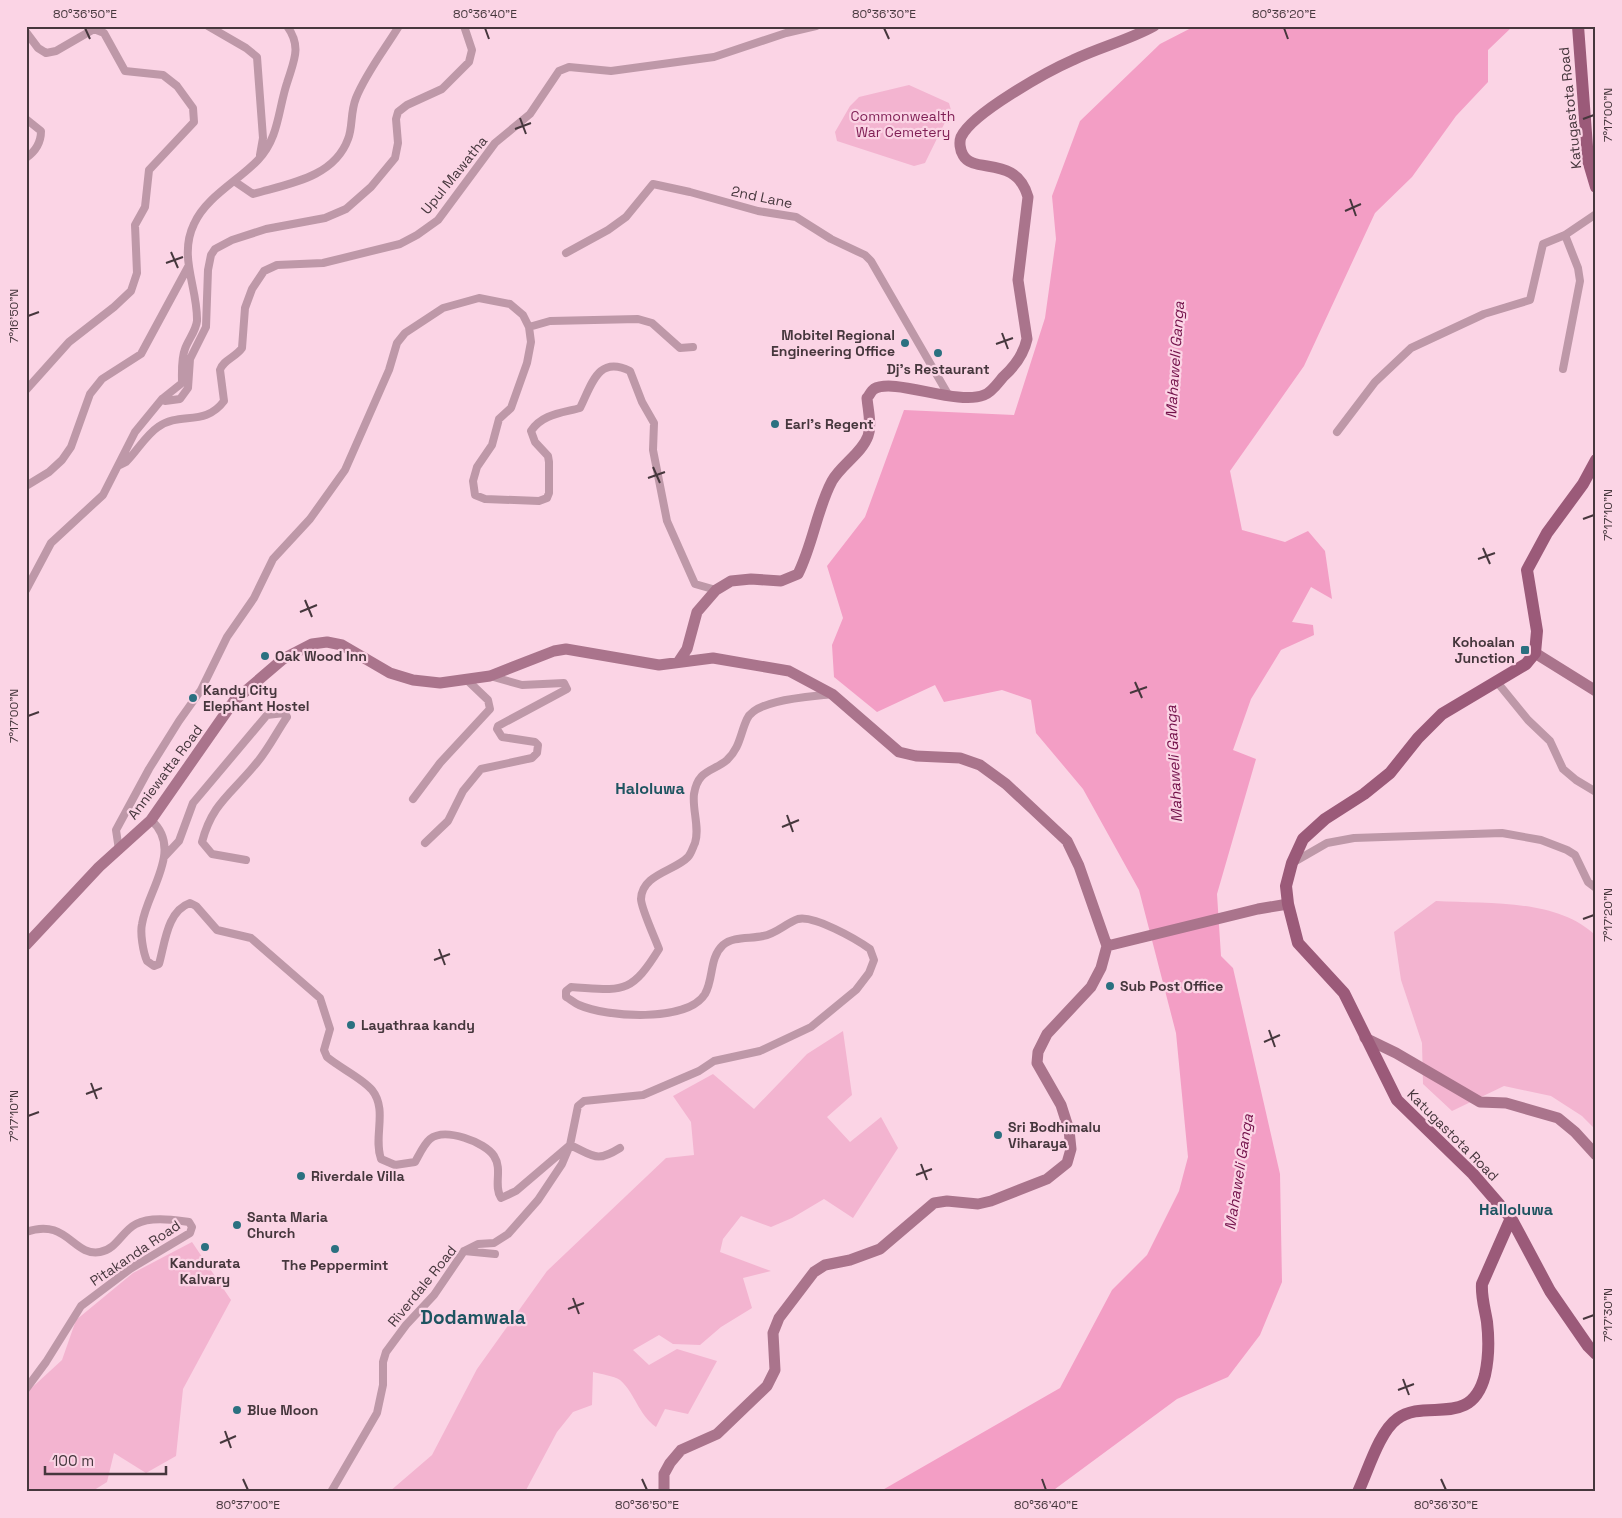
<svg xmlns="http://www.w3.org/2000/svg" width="1622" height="1518" font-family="'Space Grotesk',sans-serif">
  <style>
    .green { fill: #f3b4d0 }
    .water { fill: #f39ec5 }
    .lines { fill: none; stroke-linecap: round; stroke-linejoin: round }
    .street { stroke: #be98a8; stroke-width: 8 }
    .secondary { stroke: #aa748c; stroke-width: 11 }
    .primary { stroke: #9b5a79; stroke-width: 12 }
    .ticks { fill: none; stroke: #46373d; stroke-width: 2 }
    .poi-dot { fill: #2b7080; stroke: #fbd4e5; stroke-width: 2 }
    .labels { text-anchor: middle; stroke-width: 4.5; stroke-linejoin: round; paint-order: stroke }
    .street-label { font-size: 14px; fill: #46373d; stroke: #fbd4e5 }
    .park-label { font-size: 14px; fill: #7f1e54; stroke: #fbd4e5 }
    .poi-label { font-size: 14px; font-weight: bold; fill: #46373d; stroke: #fbd4e5; text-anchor: start }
    .water-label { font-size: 15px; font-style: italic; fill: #73114a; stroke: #fbd4e5 }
    .quarter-label { font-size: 16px; font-weight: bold; fill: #1e5461; stroke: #fbd4e5 }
    .district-label { font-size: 19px; font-weight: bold; fill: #1e5461; stroke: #fbd4e5 }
    .neatline { fill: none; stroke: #46373d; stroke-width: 2 }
    .ticks-label { font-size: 12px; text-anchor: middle; fill: #46373d }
  </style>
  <rect width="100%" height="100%" fill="#fbd4e5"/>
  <path class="green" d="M909,85l40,18 2,7 -26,53 -11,3 -77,-25 -2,-9 15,-26 9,-9z
    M1436,901c51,3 121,-3 160,35v194l-14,-14 -31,-20 -47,-10 -52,25 -29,-27 -1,-41 -21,-63 -7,-48z
    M843,1031l9,64 -25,22 23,25 31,-25 17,31 -45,70 -29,-19 -32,19 -21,9 -30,-11 -18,23 -3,13 51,19 -28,7 9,30 -31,19 -21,18 -27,-1 -14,-9 -26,15 16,15 28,-16 40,12 -29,53 -23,-5 -9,18c-18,-13 -21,-34 -36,-47 -6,-4 -20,-6 -27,-8l-1,33 -19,7 -16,20 -32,60h-136l43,-37 45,-86 70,-98 119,-113 28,-3 -3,-33 -18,-26 40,-22 41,35 53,-55z
    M192,1242l39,58 -48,89 -7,67 -30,17 -32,-20 -7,29 -16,10h-65v-99l36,-33 14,-40 57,-47z"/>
  <path class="water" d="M1195,26h318l-25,24v32l-32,34 -44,61 -37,36 -71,153 -74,105 12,59 43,12 23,-11 17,20 7,48 -21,-12 -19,35 21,3 1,10 -33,15 -30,49 -18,51 23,9 -39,135 4,62 12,12 47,206 2,108 -22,53 -32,42 -51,22 -126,93h-172l181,-104 52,-98 35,-35 32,-64 9,-34 -12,-124 -37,-143 -56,-101 -47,-56 -5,-33 -29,-10 -58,12 -9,-17 -58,27 -43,-35 -2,-32 11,-27 -16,-52 38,-49 39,-107 110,5 31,-97 11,-79 -4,-43 28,-75 80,-77z"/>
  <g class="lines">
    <path class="street" d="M208,26l38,22 11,9 6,81 -3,17
      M26,32l12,16 8,5 10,-2 38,-22 10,4 21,38 38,4 14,11 16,22 1,14 -45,48 -4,37 -10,18 2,48 -6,18 -17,16 -45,35 -43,48
      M26,119l15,12c0,12 -5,20 -15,27
      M234,181l19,13c34,-10 81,-16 95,-55 5,-12 2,-26 8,-41 10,-25 29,-49 43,-72
      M566,253l42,-23 18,-13 27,-33 37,8 68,19 38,6 35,22 34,16 6,6 78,135
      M529,327l21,-6 88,-2 14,4 28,25 13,-1
      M1563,369l17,-88 -2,-13 -13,-33
      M162,399l3,2 15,-2 8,-11 2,-29 16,-32 2,-57 3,-15 4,-6 17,-9 34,-11 59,-11 21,-9 25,-22 24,-29 3,-15 -2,-24 2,-7 9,-7 35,-16 27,-27 3,-12 -8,-24
      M1337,432l38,-50 36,-34 73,-34 46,-14 13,-56 22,-9 31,-21
      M120,465l6,-3c11,-11 20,-27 32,-35 22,-16 47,0 66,-26l-4,-31c3,-10 16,-13 22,-22l3,-40 7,-19 12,-18 13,-6 46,-2 77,-19 17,-9 21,-15 57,-77 35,-29 29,-43 10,-4 42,4 103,-14 72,-24 30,-7
      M26,486l23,-14 13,-12 9,-13 19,-53 12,-15 39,-25 47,-87
      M26,590l25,-47 52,-48 32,-63 27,-33 20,-16c0,-10 -1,-24 3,-34 3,-9 11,-18 12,-28 1,-33 -19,-64 -3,-97 12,-27 44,-43 64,-64 21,-22 20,-50 29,-77 7,-23 15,-36 0,-57
      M1497,682l31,38 22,21 13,28 13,11 20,12
      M413,799l27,-36 50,-54 -2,-9 -22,-21
      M151,820c33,29 -4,71 -9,104 -2,9 1,28 5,37l7,5 5,-2c6,-21 8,-53 31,-61l6,3 21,24 34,8 69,60 10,31 -6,21 3,7c13,11 35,21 45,33 16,20 1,47 9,69l14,6 20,-3c4,-7 9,-18 15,-23 15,-12 55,3 64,17 9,14 -1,29 7,42l15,-7 54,-46c24,11 26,18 50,3
      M425,843l23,-22 15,-30 18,-22 51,-11 5,-5 1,-8 -3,-3 -33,-5 -5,-8 1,-3 69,-37 -3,-6 -42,2 -32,-9
      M119,850l-3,-20 33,-61 30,-48 22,-31 26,-53 27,-39 19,-39 37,-40 35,-49 44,-100 8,-27 8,-10 38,-25 36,-10 31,6 13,11 6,12 2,15 -4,21 -16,45 -12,11 -7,26 -15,22 -4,14 2,14 10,4 54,2 8,-3 2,-5v-31l-1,-6 -13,-14 -4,-11c11,-17 31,-18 49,-23 12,-24 18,-53 50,-37l12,31 12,21 -1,27 14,71 28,63 21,6
      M165,856l14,-15 14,-38 74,-88 17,-2 3,4c-11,16 -20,35 -33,49 -24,29 -42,38 -52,76l10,12 34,6
      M1294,862l33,-19 27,-5 148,-5 39,7 26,10 8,5 13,27 8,6
      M26,1232c41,-15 47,25 74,20 17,-3 22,-21 36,-28 15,-8 38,-4 53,-2l3,5 -2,6 -60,36 -49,37 -35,56 -20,27
      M464,1251l31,3
      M331,1492l46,-79 6,-28v-23l3,-10 20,-27 28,-30 30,-44 14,-7 16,-1 14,-9 30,-34 24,-36 8,-19 8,-39 6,-5 59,-6 56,-24 15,-10 46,-10 51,-24 45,-37 13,-17 5,-13 -4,-11c-14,-10 -56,-34 -72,-30 -12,4 -22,15 -35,17 -12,3 -30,0 -40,9 -14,13 -9,33 -18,49 -18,29 -99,23 -126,11 -5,-2 -9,-6 -13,-8v-6l5,-4c51,3 59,9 88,-38 -4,-11 -18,-41 -18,-50 1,-25 34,-28 47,-42 3,-3 5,-10 7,-14 5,-15 -3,-34 -1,-49 4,-25 19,-22 33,-34 13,-12 13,-26 20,-41 9,-20 64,-22 85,-25"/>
    <path class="secondary" d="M1535,653l61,38
      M679,661l8,-12 10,-37 19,-22 15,-9 20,-2 30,2 17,-7c15,-30 19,-65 34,-93 9,-16 30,-28 36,-45 4,-11 0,-26 -1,-38 2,-2 4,-7 7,-9 20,-12 83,17 110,6 7,-2 14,-12 19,-18 11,-10 21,-24 24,-38l-9,-59 10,-83c-12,-43 -54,-22 -65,-42 -3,-5 -4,-13 -2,-18 11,-24 87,-66 112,-77 27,-13 56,-20 81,-34
      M26,945l73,-78 52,-47 83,-119 49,-42 29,-15 15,-2 15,3 48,28 23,7 27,3 50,-7 64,-25 12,-2 93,16 54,-7 76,13 43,23 67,58 17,4 44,2 20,7 26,19 61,57 12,25 28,80 -6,22 -10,19 -44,47 -9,18 -1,11 24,42 8,25 2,19 -4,14 -20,16 -56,22 -13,3 -31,-3 -13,2 -54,46 -30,11 -25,5 -11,7 -35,46 -6,15 2,37 -8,16 -50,48 -36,16 -11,13 -6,11v18
      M1107,946l151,-37 30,-5
      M1365,1038l31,15 84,49 26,1 52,15 17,14 21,23"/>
    <path class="primary" d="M1578,26l10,134 8,27
      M1596,460l-13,24 -36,49 -20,37 10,61 -2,22 -9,11 -84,50 -24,24 -28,35 -26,21 -39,25 -22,20 -11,24 -6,23 2,18 10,39 46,50 53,107 76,74 38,44 39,73 38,55 8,8
      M1358,1492c10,-21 21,-60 39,-73 29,-22 74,11 88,-44 4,-18 4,-36 2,-53 -2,-13 -6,-25 -5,-38l29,-66"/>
  </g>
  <path class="ticks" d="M85,28l5,11M485,28l4,11M884,28l5,11M1284,28l4,11M520,118l6,16M1583,119l11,-4M515,129l16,-6M1350,199l6,17M1345,211l16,-7M171,252l7,16M166,263l17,-6M28,316l11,-4M1002,333l6,16M996,344l17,-6M653,467l7,16M648,478l17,-6M1583,519l11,-4M1483,548l7,16M1478,559l17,-6M305,600l7,17M300,612l17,-7M1135,682l7,16M1130,693l17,-6M28,716l11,-4M787,815l6,17M782,827l17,-7M1583,919l11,-4M439,949l6,16M434,960l16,-6M1269,1030l6,17M1264,1042l16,-7M91,1083l6,16M86,1094l16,-6M28,1116l11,-4M921,1164l6,16M916,1175l16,-6M573,1298l6,16M568,1309l16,-6M1583,1319l11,-4M1403,1379l6,16M1398,1390l16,-6M225,1431l6,17M220,1443l16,-7M243,1479l5,11M642,1479l5,11M1042,1479l4,11M1441,1479l5,11"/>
  <g class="poi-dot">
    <circle cx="905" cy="343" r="5"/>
    <circle cx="938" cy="353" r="5"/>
    <circle cx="775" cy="424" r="5"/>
    <rect x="1520" y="645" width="10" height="10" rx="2.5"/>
    <circle cx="265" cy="656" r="5"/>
    <circle cx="193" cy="698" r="5"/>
    <circle cx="1110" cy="986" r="5"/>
    <circle cx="351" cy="1025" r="5"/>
    <circle cx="998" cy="1135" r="5"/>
    <circle cx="301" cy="1176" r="5"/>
    <circle cx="237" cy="1225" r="5"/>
    <circle cx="205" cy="1247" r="5"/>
    <circle cx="335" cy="1249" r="5"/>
    <circle cx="237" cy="1410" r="5"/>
  </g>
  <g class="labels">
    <g class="street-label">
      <text transform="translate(1570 108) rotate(-96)" y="5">Katugastota Road</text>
      <text transform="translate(454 175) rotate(-51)" y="5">Upul Mawatha</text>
      <text transform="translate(762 197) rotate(12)" y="5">2nd Lane</text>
      <text transform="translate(165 772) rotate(-53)" y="5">Anniewatta Road</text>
      <text transform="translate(1453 1135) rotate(45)" y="5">Katugastota Road</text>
      <text transform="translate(135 1253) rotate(-34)" y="5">Pitakanda Road</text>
      <text transform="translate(422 1286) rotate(-51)" y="5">Riverdale Road</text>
    </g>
    <g class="park-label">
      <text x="903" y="121">Commonwealth<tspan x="903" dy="16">War Cemetery</tspan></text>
    </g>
    <g class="poi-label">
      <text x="895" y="340" text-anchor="end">Mobitel Regional<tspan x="895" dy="16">Engineering Office</tspan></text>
      <text x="938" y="374" text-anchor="middle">Dj's Restaurant</text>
      <text x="785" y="429">Earl's Regent</text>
      <text x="1515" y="647" text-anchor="end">Kohoalan<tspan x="1515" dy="16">Junction</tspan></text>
      <text x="275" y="661">Oak Wood Inn</text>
      <text x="203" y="695">Kandy City<tspan x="203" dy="16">Elephant Hostel</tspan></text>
      <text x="1120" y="991">Sub Post Office</text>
      <text x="361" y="1030">Layathraa kandy</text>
      <text x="1008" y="1132">Sri Bodhimalu<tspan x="1008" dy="16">Viharaya</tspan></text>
      <text x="311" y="1181">Riverdale Villa</text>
      <text x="247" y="1222">Santa Maria<tspan x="247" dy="16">Church</tspan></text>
      <text x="205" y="1268" text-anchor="middle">Kandurata<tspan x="205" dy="16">Kalvary</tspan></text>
      <text x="335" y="1270" text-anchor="middle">The Peppermint</text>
      <text x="247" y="1415">Blue Moon</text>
    </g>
    <g class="water-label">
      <text transform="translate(1175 360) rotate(-86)" y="5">Mahaweli Ganga</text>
      <text transform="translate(1174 764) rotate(-93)" y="5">Mahaweli Ganga</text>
      <text transform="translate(1239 1172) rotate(-81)" y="5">Mahaweli Ganga</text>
    </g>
    <g class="quarter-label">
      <text x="650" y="794">Haloluwa</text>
      <text x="1516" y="1215">Halloluwa</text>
    </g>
    <g class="district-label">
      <text x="473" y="1324">Dodamwala</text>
    </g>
  </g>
  <rect width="1622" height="1518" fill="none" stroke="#fbd4e5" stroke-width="55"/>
  <path d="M45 1466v8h121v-8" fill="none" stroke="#46373d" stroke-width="2.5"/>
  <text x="52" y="1466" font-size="15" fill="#46373d" stroke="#fbd4e5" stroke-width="4" paint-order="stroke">100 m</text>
  <rect x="28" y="28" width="1566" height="1462" class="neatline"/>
  <g class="ticks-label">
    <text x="85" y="18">80°36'50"E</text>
    <text x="485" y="18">80°36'40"E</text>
    <text x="884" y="18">80°36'30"E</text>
    <text x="1284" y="18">80°36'20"E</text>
    <text transform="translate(1608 115) rotate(-90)" y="4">7°17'00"N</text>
    <text transform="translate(14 316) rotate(-90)" y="4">7°16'50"N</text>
    <text transform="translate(1608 515) rotate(-90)" y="4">7°17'10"N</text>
    <text transform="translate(14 716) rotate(-90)" y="4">7°17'00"N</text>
    <text transform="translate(1608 915) rotate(-90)" y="4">7°17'20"N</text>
    <text transform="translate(14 1116) rotate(-90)" y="4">7°17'10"N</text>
    <text transform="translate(1608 1315) rotate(-90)" y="4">7°17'30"N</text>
    <text x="248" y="1509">80°37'00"E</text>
    <text x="647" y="1509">80°36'50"E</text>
    <text x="1046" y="1509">80°36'40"E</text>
    <text x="1446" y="1509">80°36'30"E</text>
  </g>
</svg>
